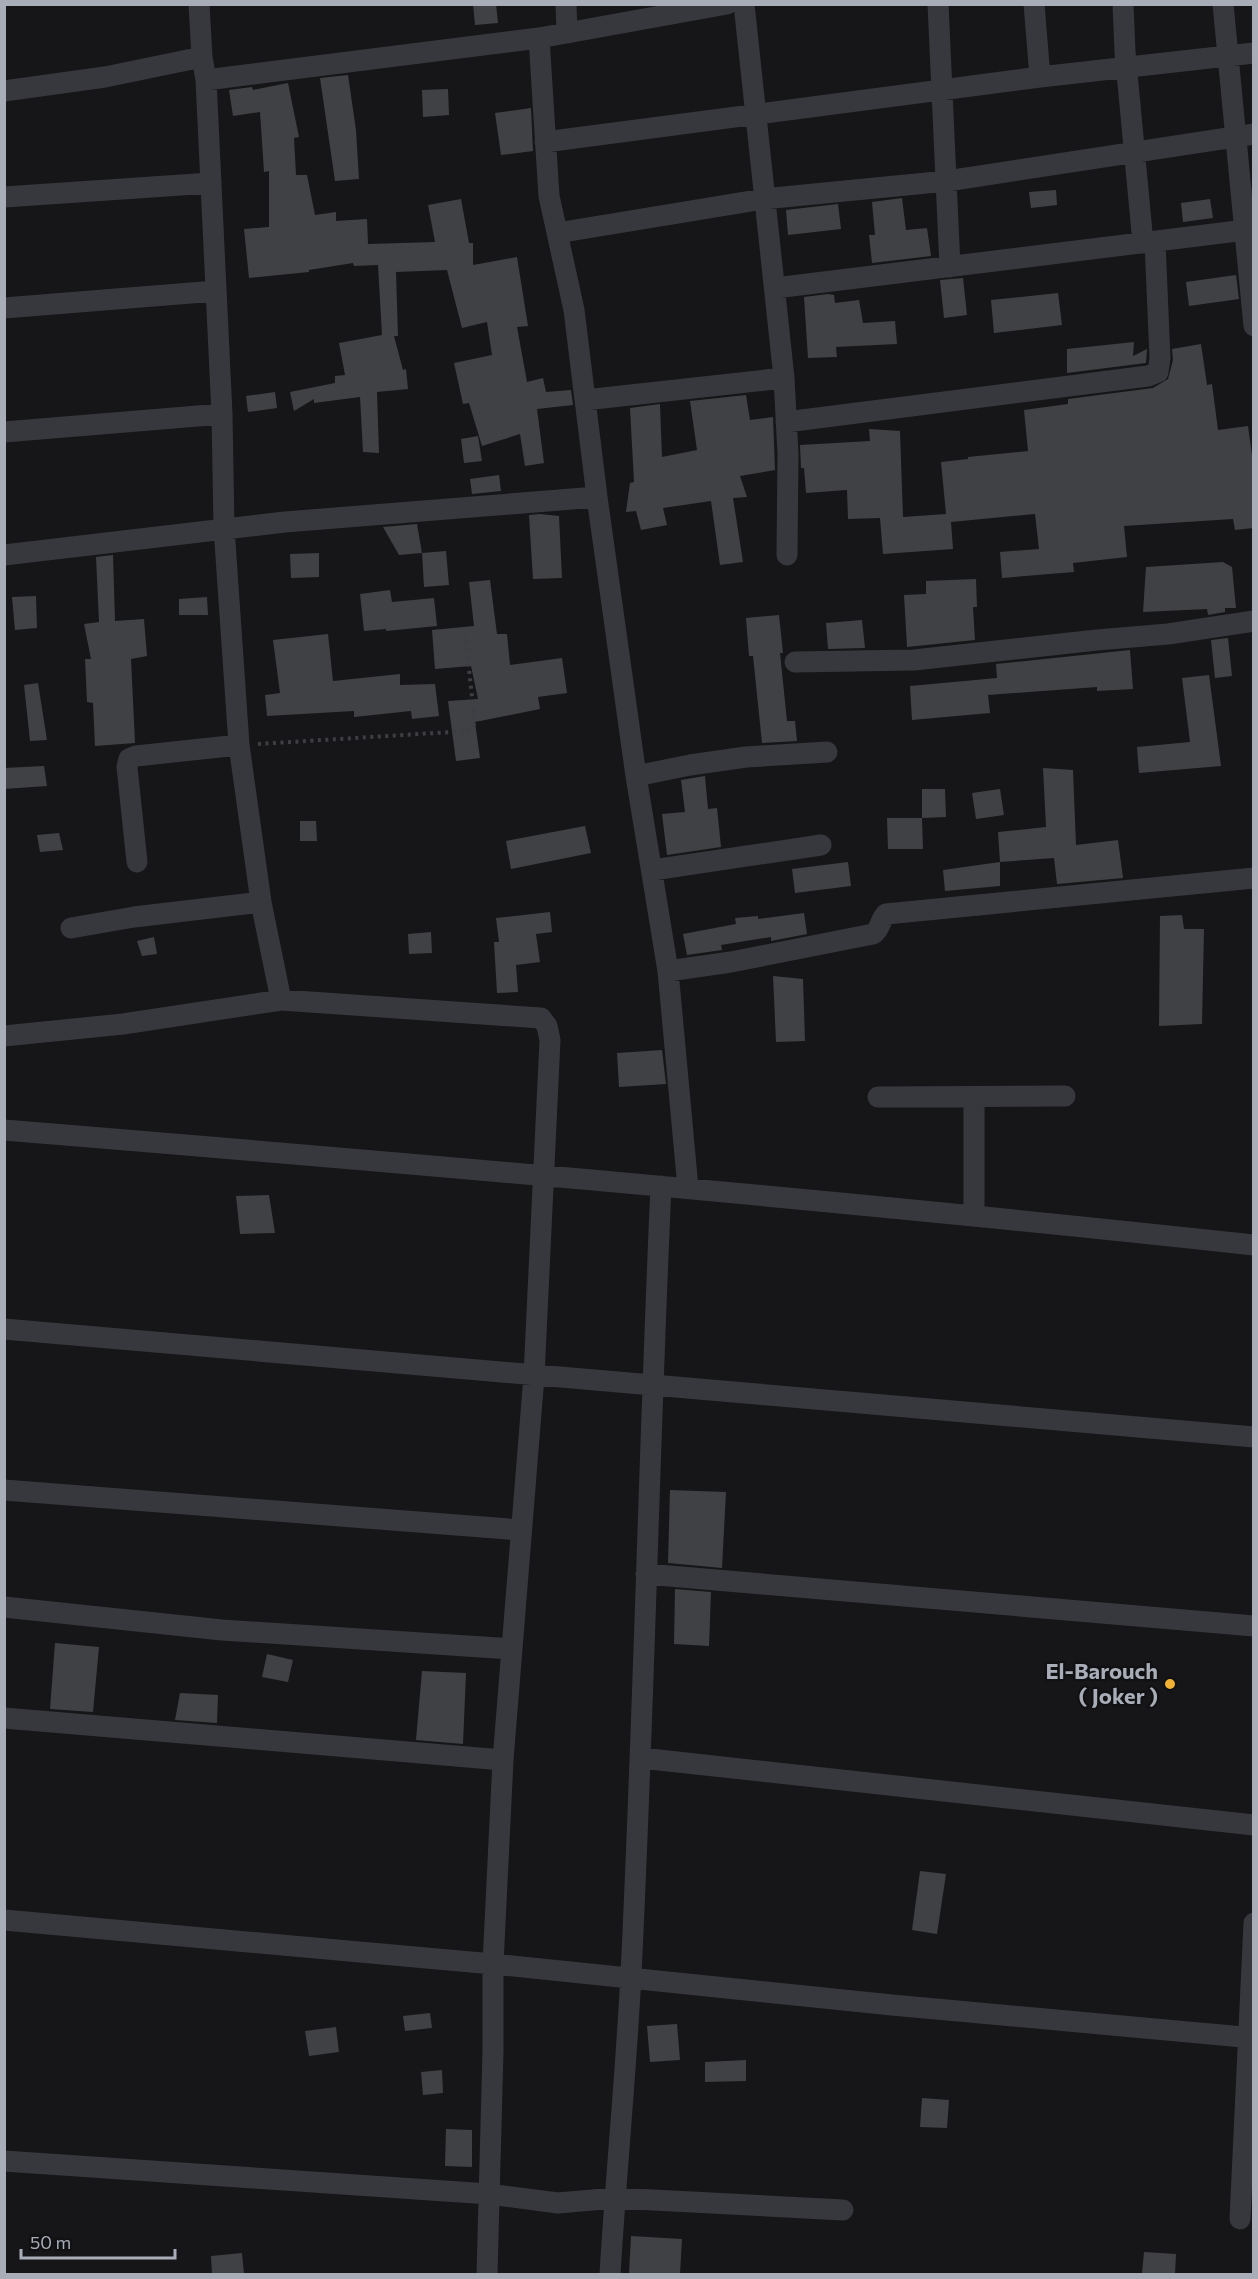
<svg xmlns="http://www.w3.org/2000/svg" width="1258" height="2279" font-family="Commissioner,sans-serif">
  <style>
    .building { fill: #404145 }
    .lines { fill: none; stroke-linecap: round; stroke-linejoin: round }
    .path { stroke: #3d3f44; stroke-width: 4; stroke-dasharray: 3 4.5; stroke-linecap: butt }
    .street { stroke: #37383d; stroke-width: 21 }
    .poi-dot { fill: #f2b134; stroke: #111113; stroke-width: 2 }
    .labels { text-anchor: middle; stroke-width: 4.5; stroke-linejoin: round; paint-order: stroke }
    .poi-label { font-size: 22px; font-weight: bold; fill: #a8adb8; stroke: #111113; text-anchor: end }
  </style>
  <rect width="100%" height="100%" fill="#161618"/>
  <path class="building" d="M473,4h23l2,19 -23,2z
    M348,75l8,55 3,49 -24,2 -15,-103z
    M288,83l11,54 -5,1 2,37h11l8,40 21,-3v9l31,-2 1,25 67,-2 -7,-37 33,-6 8,44h4v22l44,-8 11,69 -11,1 10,55 16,-4 3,14 25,-2 2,15 -36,4 7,54 -19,3 -5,-32 -38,12 -13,-43 -6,1 -9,-41 38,-8 -5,-33 -25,6 -15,-58 -51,2 2,64h-4l9,34 3,-1 2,20 -31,3 2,61 -16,-1 -3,-55 -46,6v-4l-20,12 -4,-19 45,-9v-7l10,-1 -6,-32 43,-8 -4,-70 -24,1 -1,-3 -44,7v2l-60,6 -5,-49 25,-2v-56l-5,1 -4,-60 -27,4 -4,-26 23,-3 1,3z
    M448,89l1,26 -26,2 -1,-27z
    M531,108l2,43 -32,4 -6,-42z
    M1056,190l1,15 -26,3 -2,-16z
    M902,198l4,32 21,-2 4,28 -59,7 -3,-28h6l-3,-33z
    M1210,199l3,19 -30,4 -2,-19z
    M838,204l3,25 -53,6 -2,-25z
    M1236,275l3,24 -50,7 -3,-24z
    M963,278l4,37 -23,3 -4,-38z
    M1058,293l4,32 -68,8 -3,-33z
    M828,294l6,1 1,8 24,-3 4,23 32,-2 2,23 -61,3 1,10 -29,1 -4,-61z
    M1134,342l-1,14 14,-7 -1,14 -79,10v-24z
    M1201,344l6,41 5,-1 6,46 30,-4 6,44v58l-19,2 -2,-11 -109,7 3,31 -54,6 1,9 -72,6 -2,-26 39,-3 -4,-35 -84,8 2,27 -70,5 -3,-36 -32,1 -1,-29 -41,3 -2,-25h-3l-1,-23 70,-4 -1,-12 31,2 3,86 43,-3 -5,-52 27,-3v-2l60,-6 -4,-41 44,-6v-5l85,-11 15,-9 5,-19 -1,-11z
    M275,392l2,16 -29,4 -2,-16z
    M746,395l4,25 23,-3 2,53 -35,6 7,21 -14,1 10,64 -23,3 -9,-64 -48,7 4,17 -26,5 -5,-19 -10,1 4,-29 4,-1 -4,-74 30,-4 2,53 35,-7 -7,-49z
    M478,436l4,25 -18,2 -3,-24z
    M499,475l2,16 -29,3 -2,-15z
    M540,514l19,2 3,62 -29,1 -4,-64z
    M417,524l5,29 -23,2 -16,-28z
    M446,551l3,34 -25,2 -2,-34z
    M319,553v24l-28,1 -1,-24z
    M113,555l2,66 29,-2 3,37 -16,3 4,84 -40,3 -2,-43 -6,-1 -2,-43h6l-7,-35 15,-2 -3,-65z
    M1223,562l9,5 4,41h-11v4l-17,3 -1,-6 -64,3 3,-45z
    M976,579l1,28h-4l2,33 -68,7 -3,-52 22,-1v-13z
    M490,580l7,54h10l3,31 52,-7 5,35 -29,4 2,12 -65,13 5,36 -24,3 -8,-60 30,-2 -7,-33 -36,3 -3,-39 42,-4 -5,-44z
    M390,590l2,12 42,-4 3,28 -51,5v-2l-22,2 -4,-37z
    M36,596l1,32 -22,2 -3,-33z
    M207,597l1,18h-29v-16z
    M779,615l4,38h-3l7,68h8l2,20 -35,2 -9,-87h-4l-3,-38z
    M862,620l3,28 -37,1 -2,-26z
    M328,634l5,47 67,-7v11l35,-1 4,32 -27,3 -1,-8 -57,6v-6l-87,5 -2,-21 15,-2 -7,-53z
    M1228,638l4,38 -17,2 -4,-38z
    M1130,650l3,39 -36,2v-4l-109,8 2,18 -78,7 -2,-34 87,-8 -1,-14z
    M1209,675l12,91 -82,7 -2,-26 53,-5 -8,-64z
    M38,683l9,57 -17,1 -6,-56z
    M44,766l3,20 -43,3v-21z
    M1043,768l30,2 3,75 42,-5 5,38 -66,6 -3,-26 -54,4 -2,-30 48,-5z
    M705,776l3,33 9,-1 4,39 -54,8 -5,-41 23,-2 -4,-32z
    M922,789h23l1,28 -24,1z
    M1000,789l4,26 -28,4 -4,-26z
    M887,818h35l1,31h-35z
    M300,821h16l1,20h-17z
    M585,826l6,27 -80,16 -5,-28z
    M59,833l4,17 -23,2 -3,-17z
    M848,862l3,24 -56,7 -3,-24z
    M1000,862v24l-55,5 -2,-21z
    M550,912l2,20 -16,2 4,28 -24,3 2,27 -21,1 -3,-51h5l-3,-24z
    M804,913l3,21 -36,7v-4l-50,8 1,5 -35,5 -4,-21 53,-10 -1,-6 23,-2v3z
    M1182,915l2,14h20l-2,95 -43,2 1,-110z
    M431,932l1,21 -23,1 -1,-20z
    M154,937l3,17 -15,2 -5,-15z
    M773,976l30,3 2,62 -29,1z
    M662,1050l4,34 -47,3 -2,-34z
    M269,1195l6,38 -35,1 -4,-38z
    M670,1490l56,2 -4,76 -54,-5z
    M675,1589l36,3 -2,54 -35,-2z
    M55,1643l44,4 -6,65 -43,-3z
    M267,1654l26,6 -5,22 -26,-5z
    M422,1671l44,2 -3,71 -47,-4z
    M180,1693l38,2 -1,28 -42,-3z
    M920,1871l26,3 -9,60 -25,-4z
    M430,2013l2,15 -27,3 -2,-15z
    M677,2024l3,36 -30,2 -3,-36z
    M336,2027l3,25 -30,4 -4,-25z
    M746,2060v21l-41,1v-20z
    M442,2070l1,23 -20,2 -2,-23z
    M922,2098l27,2 -2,28 -27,-1z
    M446,2129l26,1v37l-27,-1z
    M631,2236l51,3 -2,35h-51z
    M1144,2252l32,2 -1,20 -33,-1z
    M242,2253l2,21h-32l-1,-18z"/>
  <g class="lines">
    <path class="path" d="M258,744l210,-13 6,-7v-9l-9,-81"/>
    <path class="street" d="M199,4l3,53 4,23 16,334 2,114 15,217 22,157 20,98
      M566,4l1,29
      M744,4l40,374 4,76 -1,101
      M938,4l12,263
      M1034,4l6,73
      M1123,4l2,48 18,191
      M1223,4l31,322
      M539,38l10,158 25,114 23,187 39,279 32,195 20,217
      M206,80l333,-42 188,-34
      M4,91l101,-14 97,-20
      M545,142l495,-65 214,-24
      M4,197l207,-14
      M557,233l206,-34 184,-18 307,-47
      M775,288l479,-59
      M4,308l212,-17
      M585,400l199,-22
      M786,422l362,-46 10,-4 2,-14 -5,-116
      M4,432l218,-18
      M4,555l281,-33 312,-25
      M795,662l119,-2 183,-20 71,-6 86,-13
      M636,776l54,-11 56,-8 81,-5
      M137,862l-10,-95 2,-8 7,-3 103,-11
      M653,870l168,-25
      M71,928l63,-11 127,-15
      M668,971l63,-9 142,-28c7,-4 7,-14 13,-20l368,-36
      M4,1036l119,-12 158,-24 260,18 6,8 3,14 -16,336 -31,384 -10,204v87l-6,223
      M878,1097l187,-1
      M4,1130c417,34 834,70 1250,115
      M974,1215v-118
      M4,1329l1250,108
      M4,1490l517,40
      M646,1574l608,52
      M4,1607l218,23 290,19
      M4,1718l499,42
      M641,1758l613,67
      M4,1920l489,44 399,41 362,33
      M4,2161l485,33 69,9 57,-5 228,12
      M1240,2219l14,-296
      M610,2274c6,-100 16,-200 21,-300 13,-263 18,-526 30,-788"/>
  </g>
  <circle class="poi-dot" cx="1170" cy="1684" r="6"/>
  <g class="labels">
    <g class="poi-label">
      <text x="1158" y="1679">El-Barouch<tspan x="1158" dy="25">( Joker )</tspan></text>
    </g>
  </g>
  <rect width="1258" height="2279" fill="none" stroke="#a8adb8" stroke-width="12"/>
  <path d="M21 2249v9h154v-9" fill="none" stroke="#a8adb8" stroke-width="3"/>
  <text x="30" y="2249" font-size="18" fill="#a8adb8" stroke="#111113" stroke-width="4.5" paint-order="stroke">50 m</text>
</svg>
